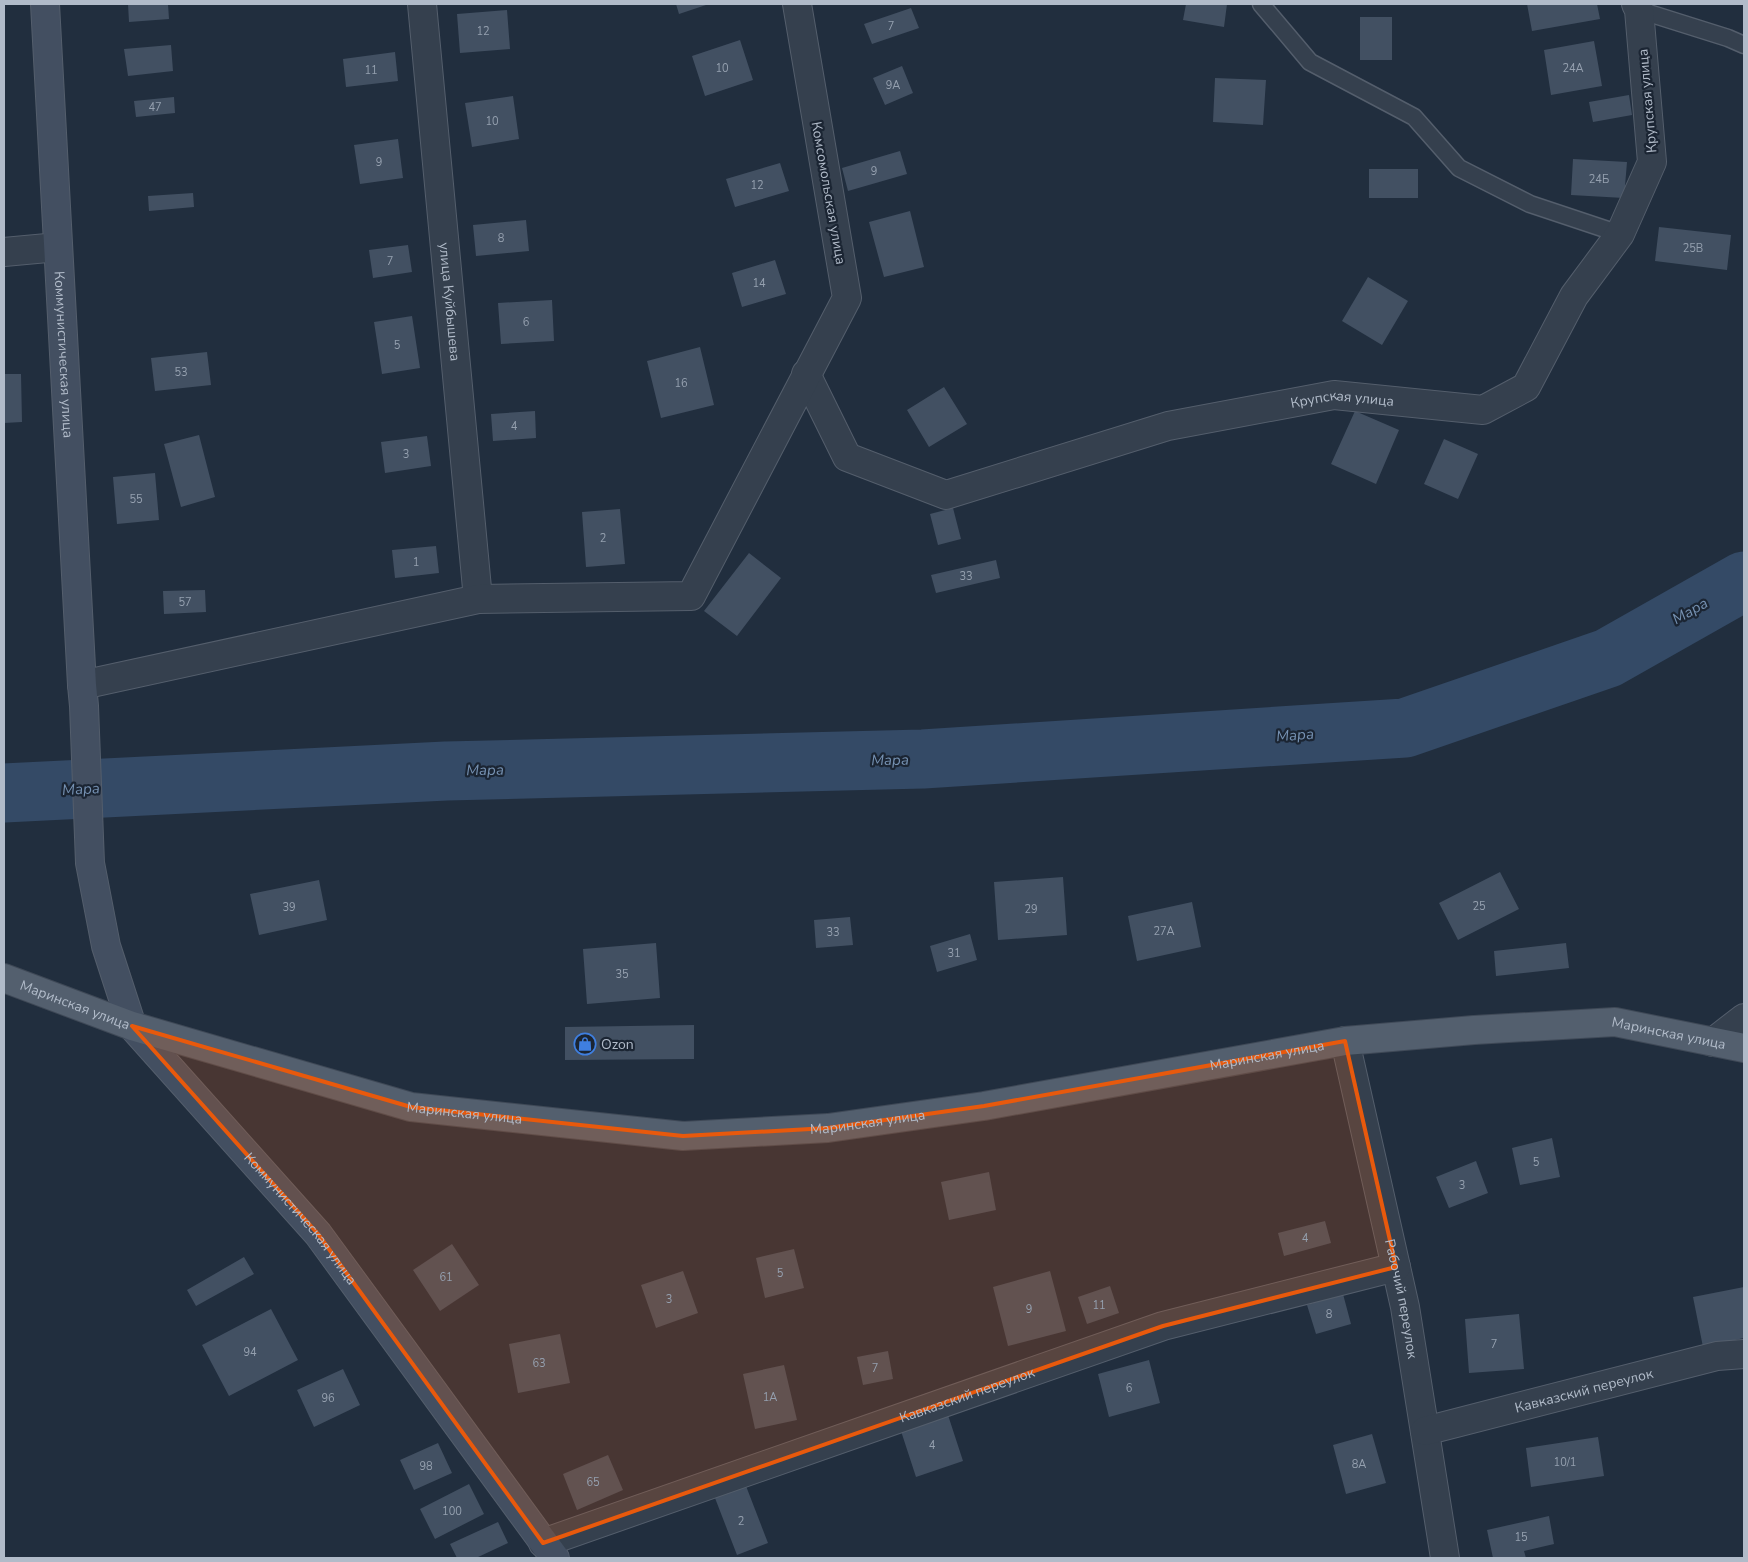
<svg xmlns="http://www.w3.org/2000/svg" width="1748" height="1562" font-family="'Nunito Sans',sans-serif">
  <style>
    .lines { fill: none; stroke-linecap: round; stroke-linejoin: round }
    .river { stroke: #344a66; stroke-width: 59 }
    .building { fill: #425062 }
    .lane-casing { stroke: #545e6c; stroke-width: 19 }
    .street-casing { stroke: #545e6c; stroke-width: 30 }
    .secondary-casing { stroke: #545e6c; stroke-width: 30 }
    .primary-casing { stroke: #3f4957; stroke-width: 30 }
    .lane { stroke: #35404e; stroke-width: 16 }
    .street { stroke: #35404e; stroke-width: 28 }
    .secondary { stroke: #434f61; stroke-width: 28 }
    .primary { stroke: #535f6e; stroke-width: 28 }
    .marked { fill: #e8590c; fill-opacity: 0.2; stroke: #e8590c; stroke-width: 4; stroke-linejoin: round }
    .labels { text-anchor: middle; stroke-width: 4.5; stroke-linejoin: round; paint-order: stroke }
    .number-label { font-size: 11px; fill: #95a0af }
    .street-label { font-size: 14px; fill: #b1bbc9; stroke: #1b2533 }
    .poi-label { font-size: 14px; fill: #b1bbc9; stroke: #1b2533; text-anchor: start }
    .water-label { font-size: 15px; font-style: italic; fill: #7692b3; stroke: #1b2533 }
  </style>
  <rect width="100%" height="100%" fill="#212e3e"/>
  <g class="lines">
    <path class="river" d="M4,793l442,-22 477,-12 482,-31 203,-70 136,-77"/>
  </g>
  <path class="building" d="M128,4h40l1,15 -40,3z
    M676,4h33l-30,10z
    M1186,4h41l-3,23 -41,-7z
    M1527,4h70l3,15 -68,12z
    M911,8l8,20 -47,16 -8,-20z
    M507,10l3,39 -50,4 -3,-39z
    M1360,17h32v43h-32z
    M740,40l13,40 -48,16 -13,-40z
    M1594,41l8,45 -51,9 -7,-45z
    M171,45l2,26 -45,5 -4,-27z
    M395,52l3,29 -52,6 -3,-28z
    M902,66l11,27 -28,12 -12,-27z
    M1215,78l51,2 -3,45 -50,-3z
    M1629,95l3,20 -39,7 -4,-20z
    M513,96l6,43 -47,8 -7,-44z
    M174,97l1,16 -39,4 -2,-16z
    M398,139l5,39 -43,6 -6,-39z
    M900,151l7,23 -59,17 -6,-23z
    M1573,159l54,3 -3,36 -53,-3z
    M780,163l9,28 -54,16 -9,-28z
    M1369,169h49v29h-49z
    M193,193l1,14 -45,4 -1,-15z
    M910,211l14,56 -40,10 -15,-55z
    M526,220l3,31 -53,5 -3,-31z
    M1659,227l72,8 -4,35 -72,-9z
    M408,245l4,27 -39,6 -4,-28z
    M775,260l11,34 -44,13 -10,-34z
    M1368,277l40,24 -26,44 -40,-24z
    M552,300l2,41 -53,3 -3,-41z
    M412,316l8,52 -38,6 -8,-52z
    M700,347l14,58 -53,13 -14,-57z
    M207,352l4,33 -56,6 -4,-33z
    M4,374h17l1,48 -18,1z
    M944,387l23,37 -38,23 -22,-37z
    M535,411l1,27 -43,3 -2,-27z
    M1355,411l44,19 -23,54 -45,-20z
    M199,435l16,62 -34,10 -17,-63z
    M427,436l4,30 -46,7 -4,-31z
    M1444,439l34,15 -20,45 -34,-15z
    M155,473l4,47 -42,4 -4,-47z
    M953,508l8,31 -23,6 -8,-31z
    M620,509l5,55 -39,3 -4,-55z
    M436,546l3,27 -44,5 -3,-28z
    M749,553l32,25 -44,58 -33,-25z
    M996,560l4,18 -64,15 -5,-18z
    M205,590l1,22 -42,2 -1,-23z
    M1500,872l19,37 -61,31 -19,-37z
    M1063,877l4,58 -69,5 -4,-58z
    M319,880l8,40 -68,15 -9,-41z
    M1192,902l9,45 -64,14 -9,-45z
    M850,917l3,28 -37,3 -2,-28z
    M970,934l7,26 -40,12 -7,-26z
    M656,943l4,55 -73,6 -4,-55z
    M1566,943l3,25 -73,8 -2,-25z
    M694,1025v34l-129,1v-33z
    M1552,1138l8,39 -40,8 -8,-37z
    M1476,1161l12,32 -39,15 -13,-31z
    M989,1172l7,38 -47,10 -8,-38z
    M1325,1221l6,22 -47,13 -6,-23z
    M452,1244l27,41 -39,26 -27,-41z
    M794,1249l10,39 -39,10 -9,-40z
    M244,1257l10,17 -58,32 -9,-16z
    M683,1271l15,42 -42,15 -15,-43z
    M1050,1271l16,60 -58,15 -15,-59z
    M1110,1286l9,27 -32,11 -9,-27z
    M1744,1287v51l-41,9 -10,-50z
    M1343,1294l8,30 -35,10 -9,-29z
    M271,1309l27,51 -69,36 -27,-51z
    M1519,1314l5,55 -55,4 -4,-54z
    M560,1334l10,49 -52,10 -9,-49z
    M888,1351l5,28 -30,6 -6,-28z
    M1149,1360l11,43 -51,14 -11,-43z
    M784,1365l13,55 -42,9 -12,-55z
    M343,1369l17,36 -46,22 -17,-37z
    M947,1412l16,49 -47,16 -16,-49z
    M1372,1434l14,49 -40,11 -13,-49z
    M1598,1437l6,39 -73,11 -5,-39z
    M438,1443l14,30 -38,17 -14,-30z
    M608,1455l15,35 -46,20 -14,-36z
    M469,1484l15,30 -49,25 -15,-30z
    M746,1486l22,57 -31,12 -22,-57z
    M1549,1516l5,28 -30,7 2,7h-33l-6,-28z
    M498,1522l10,21 -32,15h-19l-7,-14z"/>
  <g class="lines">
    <g class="lane-casing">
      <path id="lane" d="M1261,4l49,58 104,55 45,51 71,36 90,30
        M1639,10l89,28 16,7"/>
    </g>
    <g class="street-casing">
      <g id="street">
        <path id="s1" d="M422,4l56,595"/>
        <path d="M4,252l54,-5"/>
        <path id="s2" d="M806,374l41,83 99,38 222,-69 166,-31 149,15 43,-23 48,-91 46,-62 32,-72 -13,-152 -3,-6"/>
        <path d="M82,685l396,-86 213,-3 156,-298 -50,-294"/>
        <path id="s3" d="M1345,1041l60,266 40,251"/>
        <path d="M1713,1042l31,-24"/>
        <path id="s4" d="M1425,1431l292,-75 27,-2"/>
        <path id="s5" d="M543,1543l620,-217 233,-59"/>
      </g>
    </g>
    <g class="secondary-casing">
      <g id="secondary">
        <path id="s6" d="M45,4l37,681 2,21 6,157 16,83 26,80 186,208 237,324"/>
      </g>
    </g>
    <g class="primary-casing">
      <g id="primary">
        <path id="s7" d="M4,978l128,48 279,81 272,29 145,-8 156,-22 361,-65 129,-11 141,-8 129,26"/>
      </g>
    </g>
    <use href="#lane" class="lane"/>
    <use href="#street" class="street"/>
    <use href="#secondary" class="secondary"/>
    <use href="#primary" class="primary"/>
  </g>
  <path class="marked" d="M132,1026l279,81 272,29 145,-8 156,-22 361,-65 51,226 -233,59 -620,217 -225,-309z"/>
  <defs>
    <g id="shop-ring" transform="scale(1.125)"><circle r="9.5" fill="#1b2533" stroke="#3f7fe0" stroke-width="1.5"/><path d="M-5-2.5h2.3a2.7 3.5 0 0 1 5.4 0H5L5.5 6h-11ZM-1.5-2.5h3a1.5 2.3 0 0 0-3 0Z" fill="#3f7fe0"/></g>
  </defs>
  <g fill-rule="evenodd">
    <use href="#shop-ring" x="585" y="1044"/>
  </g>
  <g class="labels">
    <g class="number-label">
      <text x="891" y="30">7</text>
      <text x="483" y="35">12</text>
      <text x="722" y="72">10</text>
      <text x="1573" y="72">24А</text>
      <text x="371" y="74">11</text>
      <text x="893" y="89">9А</text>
      <text x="155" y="111">47</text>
      <text x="492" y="125">10</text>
      <text x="379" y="166">9</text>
      <text x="874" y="175">9</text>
      <text x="1599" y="183">24Б</text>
      <text x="757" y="189">12</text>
      <text x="501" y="242">8</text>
      <text x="1693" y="252">25В</text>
      <text x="390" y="265">7</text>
      <text x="759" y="287">14</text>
      <text x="526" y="326">6</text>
      <text x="397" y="349">5</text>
      <text x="181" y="376">53</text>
      <text x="681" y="387">16</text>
      <text x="514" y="430">4</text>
      <text x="406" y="458">3</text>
      <text x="136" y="503">55</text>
      <text x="603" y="542">2</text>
      <text x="416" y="566">1</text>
      <text x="966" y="580">33</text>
      <text x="185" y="606">57</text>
      <text x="1479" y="910">25</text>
      <text x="289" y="911">39</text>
      <text x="1031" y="913">29</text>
      <text x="1164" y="935">27А</text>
      <text x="833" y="936">33</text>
      <text x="954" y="957">31</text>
      <text x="622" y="978">35</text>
      <text x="1536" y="1166">5</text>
      <text x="1462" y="1189">3</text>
      <text x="1305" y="1242">4</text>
      <text x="780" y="1277">5</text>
      <text x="446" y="1281">61</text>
      <text x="669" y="1303">3</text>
      <text x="1099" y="1309">11</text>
      <text x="1029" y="1313">9</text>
      <text x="1329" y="1318">8</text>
      <text x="1494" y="1348">7</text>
      <text x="250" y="1356">94</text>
      <text x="539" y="1367">63</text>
      <text x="875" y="1372">7</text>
      <text x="1129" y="1392">6</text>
      <text x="770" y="1401">1А</text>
      <text x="328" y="1402">96</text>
      <text x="932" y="1449">4</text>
      <text x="1565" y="1466">10/1</text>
      <text x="1359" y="1468">8А</text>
      <text x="426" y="1470">98</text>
      <text x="593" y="1486">65</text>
      <text x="452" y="1515">100</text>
      <text x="741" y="1525">2</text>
      <text x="1521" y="1541">15</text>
    </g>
    <g class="street-label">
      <text transform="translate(1647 101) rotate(-95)" y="5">Крупская улица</text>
      <text transform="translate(829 193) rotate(80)" y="5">Комсомольская улица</text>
      <text dy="5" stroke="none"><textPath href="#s1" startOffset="299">улица Куйбышева</textPath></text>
      <text dy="5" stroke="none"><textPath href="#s6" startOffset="351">Коммунистическая улица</textPath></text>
      <text dy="5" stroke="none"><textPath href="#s2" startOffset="608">Крупская улица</textPath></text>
      <text dy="5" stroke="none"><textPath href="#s7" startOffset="76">Маринская улица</textPath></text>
      <text dy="5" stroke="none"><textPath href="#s7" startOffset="1696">Маринская улица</textPath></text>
      <text dy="5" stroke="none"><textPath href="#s7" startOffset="1291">Маринская улица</textPath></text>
      <text dy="5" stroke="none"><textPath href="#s7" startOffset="481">Маринская улица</textPath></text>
      <text dy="5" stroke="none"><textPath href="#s7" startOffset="886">Маринская улица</textPath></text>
      <text dy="5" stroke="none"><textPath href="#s6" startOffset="1285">Коммунистическая улица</textPath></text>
      <text dy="5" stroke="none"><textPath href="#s3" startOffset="264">Рабочий переулок</textPath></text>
      <text dy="5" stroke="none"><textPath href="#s4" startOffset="164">Кавказский переулок</textPath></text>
      <text dy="5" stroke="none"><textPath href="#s5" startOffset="449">Кавказский переулок</textPath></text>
    </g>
    <g class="poi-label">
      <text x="601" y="1049">Ozon</text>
    </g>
    <g class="water-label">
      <text transform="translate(1690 611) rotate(-30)" y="5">Мара</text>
      <text transform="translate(1295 735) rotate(-4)" y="5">Мара</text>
      <text transform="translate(890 760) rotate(-1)" y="5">Мара</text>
      <text transform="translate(485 770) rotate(-1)" y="5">Мара</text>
      <text transform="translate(81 789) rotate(-3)" y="5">Мара</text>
    </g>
  </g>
  <rect width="1748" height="1562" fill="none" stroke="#b1bbc9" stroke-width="10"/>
</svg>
